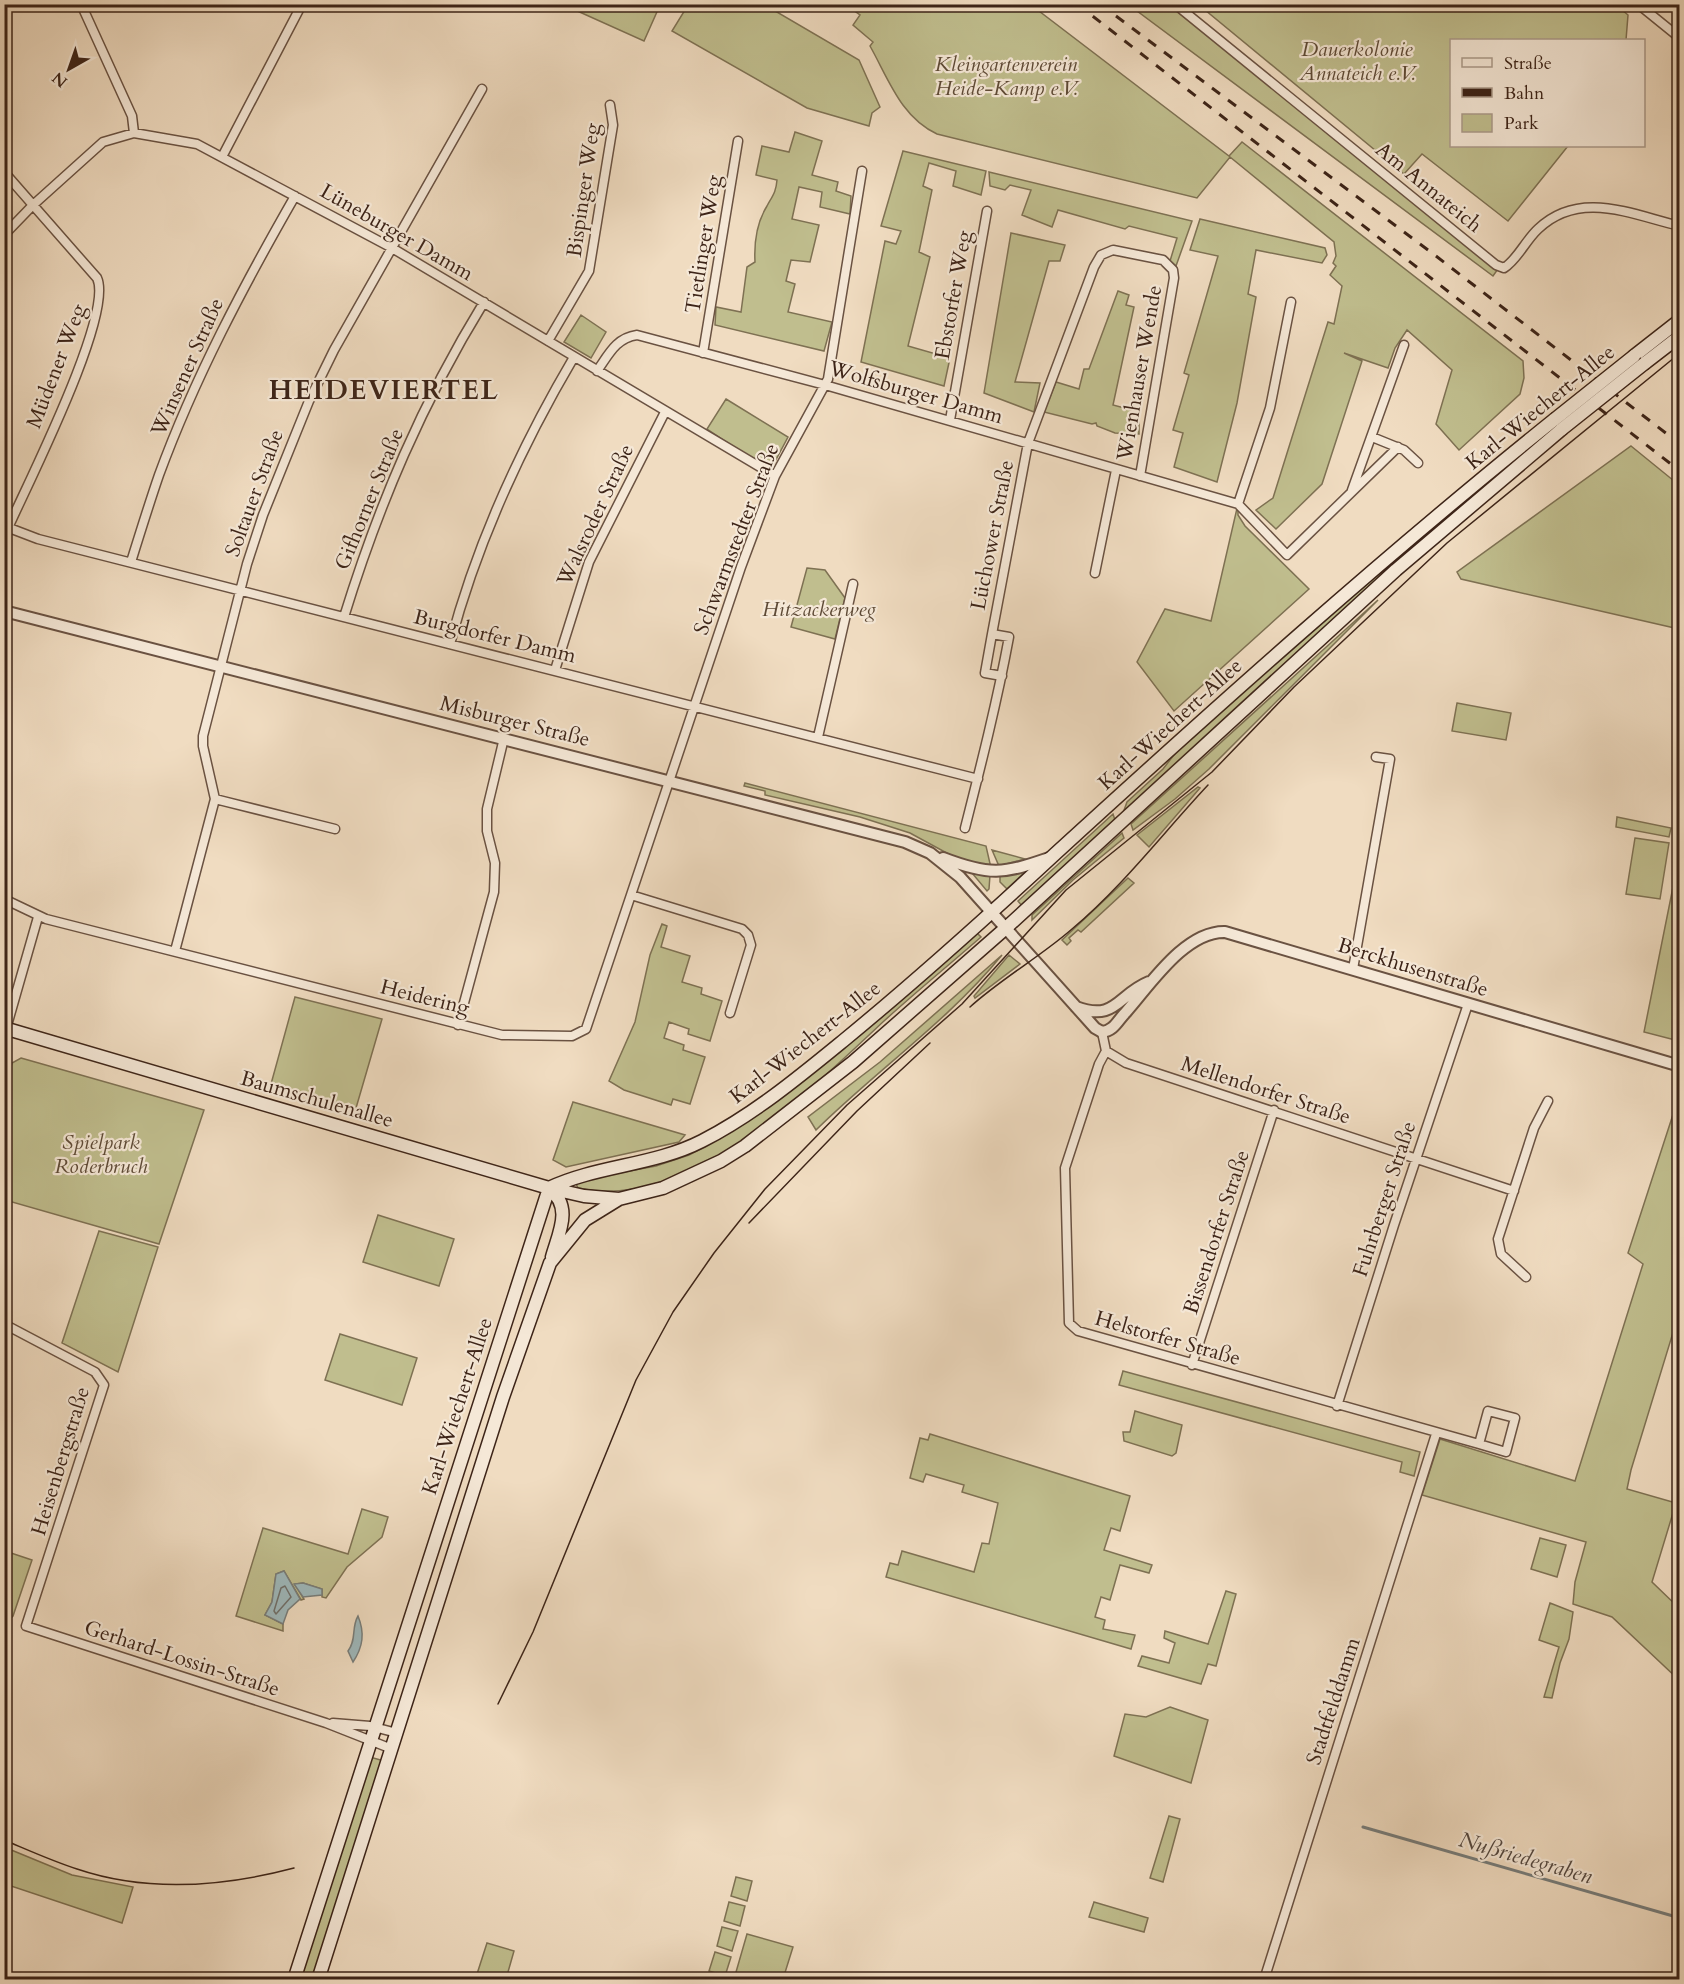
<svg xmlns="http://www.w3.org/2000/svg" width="1684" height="1984" font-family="Cardo,serif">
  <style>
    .green { fill: #c0be8e; stroke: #7e7153; stroke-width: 1.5 }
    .water { fill: #9eb9bd; stroke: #777d7b; stroke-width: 1.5 }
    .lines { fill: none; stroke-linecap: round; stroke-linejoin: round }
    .shore { stroke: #6e6e6a; stroke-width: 1.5 }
    .stream { stroke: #777d7b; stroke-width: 3 }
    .minor-casing { stroke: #6a5242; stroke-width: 11 }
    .tertiary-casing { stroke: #6a5242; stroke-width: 14 }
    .secondary-casing { stroke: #3d2418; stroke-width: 15 }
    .minor { stroke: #f5e8d7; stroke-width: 8 }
    .tertiary { stroke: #f5e8d7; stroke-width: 10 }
    .secondary { stroke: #f5e8d7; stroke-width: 12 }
    .tram { stroke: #3d2418; stroke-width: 1.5 }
    .rail { stroke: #3d2418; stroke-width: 3; stroke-dasharray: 10 10; stroke-linecap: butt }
    .secondary-bridge-casing { stroke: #3d2418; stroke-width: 15; stroke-linecap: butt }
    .secondary-bridge { stroke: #f5e8d7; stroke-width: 12 }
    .labels { text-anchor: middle; stroke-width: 4.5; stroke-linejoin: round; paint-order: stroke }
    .park-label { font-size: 21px; font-style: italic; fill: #5e4a36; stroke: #f5e8d7 }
    .street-label { font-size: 21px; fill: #3d2418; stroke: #f5e8d7 }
    .water-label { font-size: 22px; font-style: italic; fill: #554941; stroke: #f5e8d7 }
    .district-label { font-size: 27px; font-weight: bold; letter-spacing: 1.5px; fill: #3d2418; stroke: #f5e8d7 }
  </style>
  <rect width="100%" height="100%" fill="#f0dcc1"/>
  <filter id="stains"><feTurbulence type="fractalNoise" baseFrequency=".00333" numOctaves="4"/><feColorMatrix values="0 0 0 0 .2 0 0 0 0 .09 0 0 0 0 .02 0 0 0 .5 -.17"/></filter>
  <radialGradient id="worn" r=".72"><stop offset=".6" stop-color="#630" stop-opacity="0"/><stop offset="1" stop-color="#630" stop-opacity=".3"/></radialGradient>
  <path class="green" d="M1615,4l13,11 -2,25h-174v106h116l-60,75 -86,-67 -18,20 -205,-169z
    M564,5l96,-1v1l-16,36z
    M688,5h77l94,55 21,47 -8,6 -3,13 -62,-18 -135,-77z
    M846,5h185l198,151 13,-14 281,219 1,17 -4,16 -61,56 -23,-26 16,-54 -45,-40 -12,18 -7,20 -44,-15 18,8 -40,123 -46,45 -20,-19 17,-12 55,-176 6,2 8,-38 -12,-11 6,-9 -3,-3 3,-7 -2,-14 -104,-85 -33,41 -260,-64c-36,-17 -48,-54 -67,-88l3,-4 -20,-17 7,-10z
    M1129,5h40l329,264 -5,7z
    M795,132l27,9 -10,34 26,7 -2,9 15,5 -1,18 -30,-7 2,-15 -23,-5 -7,32 27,6 -9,37 -19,-2 -5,21 9,3 -7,28 44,10 -8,29 -109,-26 1,-18 25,5 6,-45 8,-5c-1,-19 2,-40 12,-56 6,-11 9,-14 10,-26l-21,-5 6,-29 27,6z
    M903,151l83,20 -5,24 -28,-9 3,-15 -27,-8 -6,23 9,4 -13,62 11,5 -22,89 42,12 -6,28 -83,-24 24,-121 11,3 5,-13 -20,-5z
    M989,172l203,49 -16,45 -6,-5 7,-23 -48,-12 -4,3 -67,-19 -6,17 -30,-12 9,-25 -21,-5 -5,5 -15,-4z
    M1200,219l125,29 2,7 -5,8 -66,-13 -8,44 8,3 -19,106 -20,79 -43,-15 9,-34 -10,-3 16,-55 -5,-2 34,-117 -28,-6z
    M1011,233l54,12 -5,16h-11l-34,121 25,1 -6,29 -50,-19z
    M1118,291l11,4 -3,10 8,2 -21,98 19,5 -1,6 8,3v15l-24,-1 -18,-7 -1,-3 -4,1 -48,-12 12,-30 23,7 5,-20h5z
    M581,315l25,17 -15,26 -27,-16z
    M726,399l62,38 -18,34 -63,-42z
    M1631,446l48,39v144l-218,-50 -4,-7z
    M1238,504v11l7,11 64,63 -135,122 -37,-49 28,-53 46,12z
    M1443,518l2,2 -322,293 4,-11 36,-33 14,-18 70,-65z
    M807,568l18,2 20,28 -10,41 -44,-12z
    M1378,600l-169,169 -34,30 -42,31 -2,-6z
    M1457,703l54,10 -5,27 -54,-9z
    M745,783l241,63 5,22 -37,-11 -44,-24 -50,-16 -95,-22v-4l-21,-5z
    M1198,787l2,1 -51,59 -12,-12z
    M1113,814l2,6 -93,86 -4,-5z
    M1617,817l54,11 -2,9 -53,-10z
    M1122,833l2,5 -51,42 -41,40v-5z
    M1635,838l34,5 -9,56 -34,-5z
    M992,850l33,9 -26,7z
    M1679,857v184l-35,-9z
    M1026,871l-19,18 -7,-7v-6z
    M972,873l18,2 -1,14 -2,2z
    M1128,878l6,5 -53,49 -3,-2 -9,8 2,3 -4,4 -5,-5z
    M662,924l5,2 -6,21 29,9 -8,26 20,6 -1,6 21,7 -12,40 -22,-7 1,-5 -20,-7 -5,16 20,7 -1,5 22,7 -15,47 -17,-5 -2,6 -47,-15 -15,-9 26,-59 15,-67z
    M976,932l5,5c-32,28 -65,55 -97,84 -73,68 -196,192 -306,167l-3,-7 81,-15 33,-11 22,-12 63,-42z
    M1002,955c-54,66 -125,115 -186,175l-8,-13 72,-55z
    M1009,955l11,9 -45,34 -1,-2z
    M295,997l87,22 -26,89 -85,-24z
    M21,1058l183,52 -45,134 -154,-44v-111l7,-26z
    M1679,1096v217l-48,157 -4,19 49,14 -24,79 27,26v72l-67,-63 -39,-13 2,-22 11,-40 -164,-47 18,-56 135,42 68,-217 -15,-11z
    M573,1102l112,33 -6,7 -113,25 -13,-7z
    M378,1215l76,24 -15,47 -76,-24z
    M99,1231l59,16 -40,125 -56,-29z
    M340,1334l77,24 -15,47 -77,-25z
    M1123,1371l297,81 -6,24 -14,-4 2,-10 -283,-77z
    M1135,1411l47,14 -6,28 -4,3 -48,-15 -1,-9h7z
    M930,1434l200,62 -10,35 -9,-3 -7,22 48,15 -3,8 -29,-8 -10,35 -9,-3 -6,20 10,3 -2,9 32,6 -4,14 -245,-72 4,-14 8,2 4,-14 72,21 8,-29 7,1 9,-41 -36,-11 2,-7 -38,-11 -3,8 -13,-4 10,-40 8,2z
    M362,1509l26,8 -6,20 -35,30 -21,31 -4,-1v-8l-19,-6 -8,1 9,15 -3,1 -17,-29 -8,3 -4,28 -7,13 18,9v7l-47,-15 27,-88 85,26z
    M1540,1538l26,7 -9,32 -26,-8z
    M5,1551l27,9 -19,56 -4,4 -4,-1z
    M1226,1591l10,3 -20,72 -8,-2 -7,20 -63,-18 4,-10 27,7 6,-20 -11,-5 1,-7 43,13z
    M1550,1603l23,9 -4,27 -9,24 -8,35 -8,-1 15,-50 -20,-7z
    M1170,1707l38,13 -17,63 -77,-27 11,-42 21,3z
    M366,1756l22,6 -70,217 -23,1z
    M1169,1816l11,3 -17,63 -13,-4z
    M4,1847l68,28 61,12 -11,36 -117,-39z
    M736,1877l16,4 -5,20 -16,-5z
    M729,1902l16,4 -5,20 -16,-5z
    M1094,1902l54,16 -4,14 -55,-15z
    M722,1927l16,4 -6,20 -15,-5z
    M747,1934l46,13 -10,32h-49z
    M487,1943l27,8 -8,28 -29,-5z
    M715,1952l16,5 -6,19 -16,-5z"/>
  <path class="water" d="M284,1571l16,28 -12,11 -5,14 -18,-9 7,-13 4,-28z
    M303,1583l19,6v6l-19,2 -9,-13z
    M358,1616c7,17 5,31 -5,46l-5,-11c9,-12 3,-23 10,-35z"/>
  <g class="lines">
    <path class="shore" d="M285,1586l6,11 -15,17 -2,-3 7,-23z"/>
    <path class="stream" d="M1363,1827l317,91"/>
    <g class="minor-casing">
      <path id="minor" d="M81,4l51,112 2,17
        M1175,4l321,261 8,3c14,-9 21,-27 34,-39 42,-40 94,-14 142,-3
        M1638,4l42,34
        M222,157l80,-153
        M4,172l93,106c17,36 -70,207 -89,250
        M4,235l29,-30 70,-63 31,-9 63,11 195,104 383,228
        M548,341l41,-70 24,-146 -3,-20
        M703,353l35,-212
        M597,371c12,-17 19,-33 40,-36l188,50 413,119
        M950,420l37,-209
        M1372,437l32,13 14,13
        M1352,490l52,-145
        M1238,504l49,51 111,-108
        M1238,504l32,-96 21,-106
        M4,526l34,13 940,240
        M131,562c9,-29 18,-58 28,-87 36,-98 85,-190 136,-279
        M1095,573l21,-103
        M344,617c35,-113 78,-214 140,-315
        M992,634l36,-191 66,-176 7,-12 12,-5 50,10 10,10 1,8 -34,198
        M450,644c27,-102 71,-197 124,-287
        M555,670l34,-108 76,-150
        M818,737l35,-153
        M215,799l120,30
        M965,828c16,-63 32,-126 44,-191l-17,-3 -7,39 17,3
        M631,895l111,34 6,6 3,10 -21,68
        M4,899l42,20 456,116 70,1 14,-7 155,-462 34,-91 53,-97 34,-208
        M175,951l40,-152 -12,-53v-10l44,-172 16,-49 46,-114 25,-51 148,-261
        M1353,969l37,-210 -14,-2
        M458,1025l36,-133 1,-29 -8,-32v-22l17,-71
        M1102,1032l4,19 -7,13 -34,104 4,155 9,8 401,113 9,-33 27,7 -9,34 -27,-8
        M4,1036l34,-119
        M1106,1051l20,12 388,128
        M1526,1277l-25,-23 -3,-15 36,-111 14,-27
        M4,1324l91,48 9,13 -78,241 300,97 66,26
        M1192,1365l82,-255
        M1337,1406l57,-181 74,-221
        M333,1723l37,3 27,7
        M1264,1980l172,-546"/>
    </g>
    <g class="tertiary-casing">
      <path id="tertiary" d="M4,611l901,231 25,11 30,24 135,151 7,4c12,-1 16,-12 24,-20 24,-27 59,-81 99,-80l455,134
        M943,858c47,18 60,16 106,0
        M1076,1007c40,15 41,-12 73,-25"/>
    </g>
    <g class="secondary-casing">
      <path id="secondary" d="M1634,356l46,-36
        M1645,363l35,-27
        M4,1028l545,160 35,8 35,3
        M549,1188c24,19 10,44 3,69
        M294,1980l255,-792c49,-23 104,-22 153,-47 51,-26 97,-64 141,-100 73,-60 143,-123 212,-187 163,-149 327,-296 500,-435
        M318,1980l185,-583 47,-134 35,-43 34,-21 44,-11 58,-27 24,-15 108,-84 154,-135 389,-357 166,-141"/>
    </g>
    <use href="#minor" class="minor"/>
    <use href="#tertiary" class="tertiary"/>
    <use href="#secondary" class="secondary"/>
    <path class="tram" d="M970,1007c32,-29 70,-50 102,-78 51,-43 91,-96 136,-144
      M749,1223l108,-112 73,-68
      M498,1704l35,-72 103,-252 37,-68 41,-59 51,-64 82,-84 115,-101 104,-114 146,-118 82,-85 153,-144 233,-190
      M4,1840c24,10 48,21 73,29 71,24 145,18 217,-1"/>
    <path class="rail" d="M1077,4l603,467
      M1100,4l332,249 248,191"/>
    <g class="secondary-bridge-casing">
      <path id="secondary-bridge" d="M1555,419l79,-63
        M1562,429l83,-66"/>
    </g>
    <use href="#secondary-bridge" class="secondary-bridge"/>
  </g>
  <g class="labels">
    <g class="park-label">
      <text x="1357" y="56">Dauerkolonie<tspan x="1357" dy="24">Annateich e.V.</tspan></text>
      <text x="1006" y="71">Kleingartenverein<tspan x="1006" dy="24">Heide-Kamp e.V.</tspan></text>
      <text x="819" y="616">Hitzackerweg</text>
      <text x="101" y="1149">Spielpark<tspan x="101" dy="24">Roderbruch</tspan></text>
    </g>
    <g class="street-label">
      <text transform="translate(1429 187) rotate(39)" y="7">Am Annateich</text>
      <text transform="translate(583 190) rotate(-82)" y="7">Bispinger Weg</text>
      <text transform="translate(397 232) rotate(30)" y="7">Lüneburger Damm</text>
      <text transform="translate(703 244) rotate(-81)" y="7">Tietlinger Weg</text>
      <text transform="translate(953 295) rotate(-80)" y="7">Ebstorfer Weg</text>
      <text transform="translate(56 366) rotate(-69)" y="7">Müdener Weg</text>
      <text transform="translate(187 367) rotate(-66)" y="7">Winsener Straße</text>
      <text transform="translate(1139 373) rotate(-80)" y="7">Wienhauser Wende</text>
      <text transform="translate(916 392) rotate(16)" y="7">Wolfsburger Damm</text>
      <text transform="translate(1540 407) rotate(-39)" y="7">Karl-Wiechert-Allee</text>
      <text transform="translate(254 493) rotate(-70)" y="7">Soltauer Straße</text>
      <text transform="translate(369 499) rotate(-68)" y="7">Gifhorner Straße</text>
      <text transform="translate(595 515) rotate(-65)" y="7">Walsroder Straße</text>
      <text transform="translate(992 535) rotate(-79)" y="7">Lüchower Straße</text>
      <text transform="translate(736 539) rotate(-69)" y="7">Schwarmstedter Straße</text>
      <text transform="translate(495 636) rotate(14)" y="7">Burgdorfer Damm</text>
      <text transform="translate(515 721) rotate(14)" y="7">Misburger Straße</text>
      <text transform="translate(1170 724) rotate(-42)" y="7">Karl-Wiechert-Allee</text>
      <text transform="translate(1413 967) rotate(17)" y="7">Berckhusenstraße</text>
      <text transform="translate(425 997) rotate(14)" y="7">Heidering</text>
      <text transform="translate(805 1042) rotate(-38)" y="7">Karl-Wiechert-Allee</text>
      <text transform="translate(1266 1090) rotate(18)" y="7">Mellendorfer Straße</text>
      <text transform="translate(317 1099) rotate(16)" y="7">Baumschulenallee</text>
      <text transform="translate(1384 1199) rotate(-72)" y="7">Fuhrberger Straße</text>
      <text transform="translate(1216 1232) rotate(-72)" y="7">Bissendorfer Straße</text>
      <text transform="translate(1168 1338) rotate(16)" y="7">Helstorfer Straße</text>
      <text transform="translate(457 1406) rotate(-72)" y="7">Karl-Wiechert-Allee</text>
      <text transform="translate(60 1461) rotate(-73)" y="7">Heisenbergstraße</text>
      <text transform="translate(182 1658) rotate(18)" y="7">Gerhard-Lossin-Straße</text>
      <text transform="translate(1333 1701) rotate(-72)" y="7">Stadtfelddamm</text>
    </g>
    <g class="water-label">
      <text transform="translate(1526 1857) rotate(16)" y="8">Nußriedegraben</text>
    </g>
    <g class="district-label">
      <text x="384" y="399">HEIDEVIERTEL</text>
    </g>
  </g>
  <rect width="1684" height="1984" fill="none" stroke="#f0dcc1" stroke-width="24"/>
  <rect x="6" y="6" width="1672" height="1972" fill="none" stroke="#3d2418" stroke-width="3"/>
  <rect x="12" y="12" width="1660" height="1960" fill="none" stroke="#3d2418" stroke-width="1.5"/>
  <rect x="1450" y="39" width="195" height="108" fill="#f5e8d7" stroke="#ab9a8b" stroke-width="1.5"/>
  <rect x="1462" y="58" width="30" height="9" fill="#f5e8d7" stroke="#ab9a8b" stroke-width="1.5"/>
  <text x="1504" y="69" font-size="18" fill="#3d2418">Straße</text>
  <rect x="1462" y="88" width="30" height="9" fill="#3d2418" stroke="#ab9a8b" stroke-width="1.5"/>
  <text x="1504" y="99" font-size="18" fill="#3d2418">Bahn</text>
  <rect x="1462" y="114" width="30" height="18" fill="#c0be8e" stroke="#ab9a8b" stroke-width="1.5"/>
  <text x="1504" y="129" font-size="18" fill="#3d2418">Park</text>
  <g transform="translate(69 69) rotate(220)" stroke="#f5e8d7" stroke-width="4.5" paint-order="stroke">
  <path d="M0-4.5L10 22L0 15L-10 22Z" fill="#3d2418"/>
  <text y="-9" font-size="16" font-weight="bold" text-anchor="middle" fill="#3d2418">N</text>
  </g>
  <rect width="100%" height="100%" filter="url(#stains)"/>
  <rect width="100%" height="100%" fill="url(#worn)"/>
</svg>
